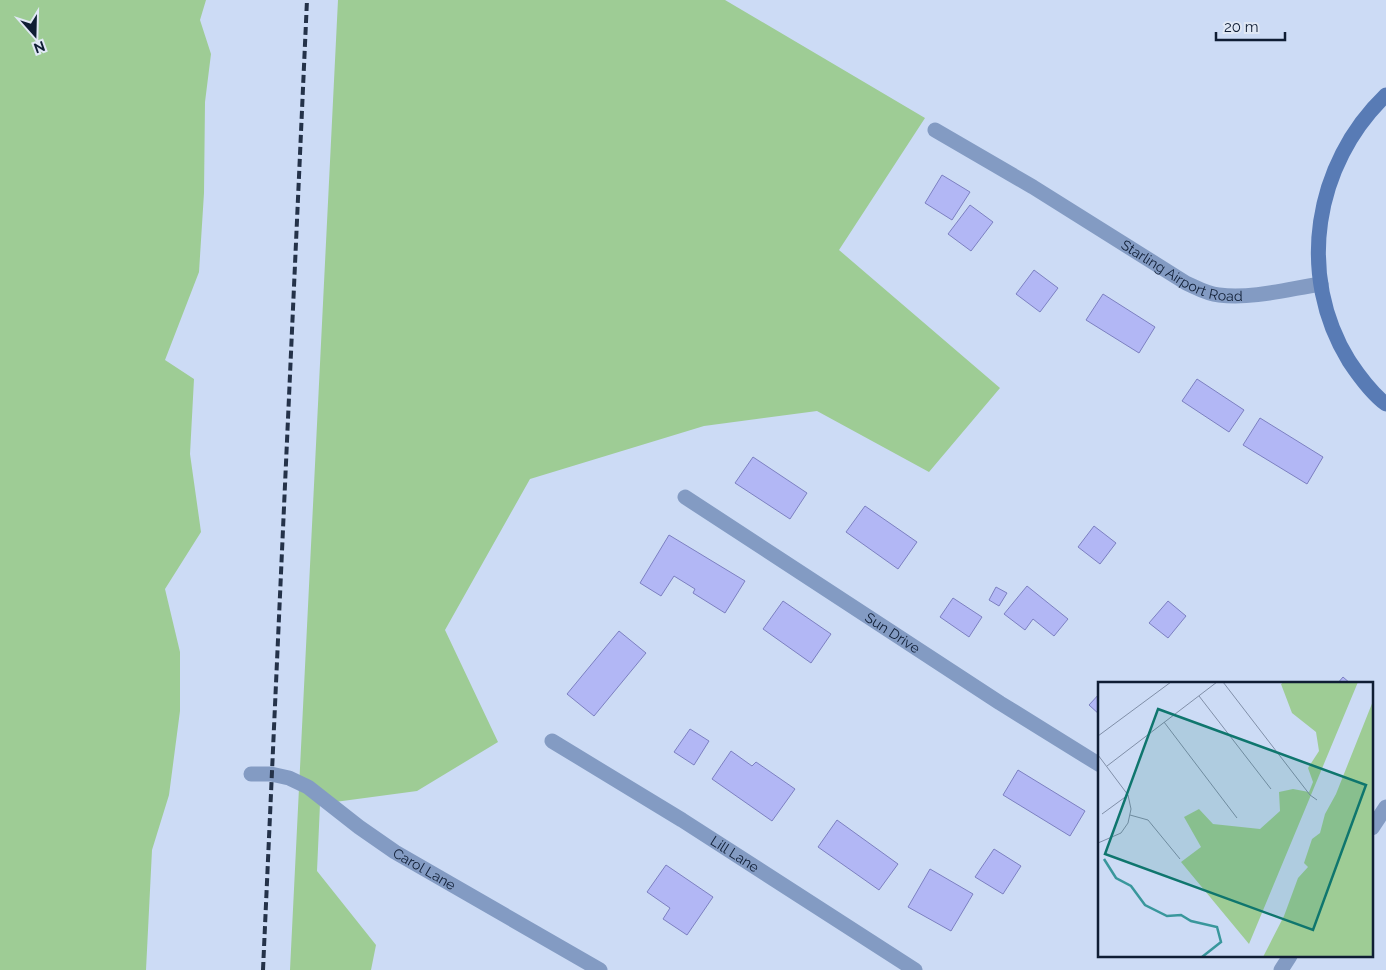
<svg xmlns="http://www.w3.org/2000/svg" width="1386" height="970" font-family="Raleway,sans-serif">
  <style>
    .green { fill: #9ecc95 }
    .building { fill: #b2b7f5; stroke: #7c80c1 }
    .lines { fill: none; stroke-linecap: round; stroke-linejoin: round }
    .street { stroke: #839bc3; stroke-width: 15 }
    .secondary { stroke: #587bb5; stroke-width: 15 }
    .rail { stroke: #243249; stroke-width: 4; stroke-dasharray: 8 4; stroke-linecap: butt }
    .labels { text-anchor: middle; stroke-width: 4; stroke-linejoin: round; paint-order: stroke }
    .street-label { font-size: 14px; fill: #0f1d34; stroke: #e0e8f5 }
    .inset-river { fill: none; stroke: #39979c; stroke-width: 2.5 }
    .inset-road { fill: none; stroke: #808fa8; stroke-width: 1 }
    .view { fill: #0f766e; fill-opacity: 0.15; stroke: #0f766e; stroke-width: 2.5 }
    .inset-edge { fill: none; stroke: #0f1d34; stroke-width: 2.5 }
  </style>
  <rect width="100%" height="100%" fill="#ccdbf5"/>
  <path class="green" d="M0,0h206l-6,20 11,34 -6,48 -1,91 -5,79 -34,88 29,19 -4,75 11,78 -36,57 15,63v59l-11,84 -17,55 -6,120h-146z
    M338,0h387l200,118 -86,132 161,138 -71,84 -112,-61 -113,15 -174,53 -85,151 53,112 -81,49 -97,13 -3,67 59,74 -5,25h-81z"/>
  <path class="building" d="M942,175l28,17 -18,28 -27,-17z
    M970,205l23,17 -22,29 -23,-17z
    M1034,270l24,18 -18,24 -24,-18z
    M1103,294l52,33 -16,26 -53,-33z
    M1197,379l47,31 -15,22 -47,-31z
    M1260,418l63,39 -16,27 -64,-39z
    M753,457l54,36 -17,26 -55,-36z
    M865,506l52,36 -19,27 -52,-37z
    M1094,526l22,17 -16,21 -22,-17z
    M669,535l76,46 -20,32 -32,-20 2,-4 -21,-13 -13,20 -21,-13z
    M1027,586l41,33 -14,17 -21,-17 -8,11 -21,-16z
    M996,587l11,6 -8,13 -10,-6z
    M953,598l29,19 -13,20 -29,-20z
    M783,601l48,33 -20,29 -48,-34z
    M1168,601l18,15 -18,22 -19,-15z
    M619,631l27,22 -52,63 -27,-22z
    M1343,677l8,7h-14z
    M1100,693v22l-11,-10z
    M690,729l19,12 -15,24 -20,-13z
    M731,751l21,15 4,-4 39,27 -23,32 -60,-42z
    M1018,770l67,41 -15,25 -67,-41z
    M837,820l61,44 -19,26 -61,-43z
    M994,849l27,17 -18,28 -28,-17z
    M666,865l47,32 -26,38 -24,-16 7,-11 -23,-16z
    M930,869l43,25 -22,37 -43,-24z"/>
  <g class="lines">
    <g class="street">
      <path id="s1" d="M935,130l98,57 153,96c11,5 21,11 33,12 34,4 69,-6 102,-11"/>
      <path id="s2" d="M685,497l315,206 100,62"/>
      <path id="s3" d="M552,741l130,79 233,150"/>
      <path id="s4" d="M251,774h20l18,4 19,9 51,40 36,25 205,118"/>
      <path d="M1372,828l14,-21"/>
      <path d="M1281,970l9,-14"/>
    </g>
    <path class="secondary" d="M1386,95c-72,69 -90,180 -37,266 10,15 22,32 37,43"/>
    <path class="rail" d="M263,970l44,-970"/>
  </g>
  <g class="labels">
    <g class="street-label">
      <text dy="5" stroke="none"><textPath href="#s1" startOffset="286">Starling Airport Road</textPath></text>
      <text dy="5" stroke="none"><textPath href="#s2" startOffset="248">Sun Drive</textPath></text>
      <text dy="5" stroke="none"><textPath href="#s3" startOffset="215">Lill Lane</textPath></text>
      <text dy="5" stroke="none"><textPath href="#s4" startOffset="202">Carol Lane</textPath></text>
    </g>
  </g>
  <g transform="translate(1098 682)">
    <rect width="275" height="275" fill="#ccdbf5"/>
    <path d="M186,0h74l-109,262 -68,-82 20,-15 -17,-30 15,-8 14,15 47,5 20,-18 -1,-19 14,-3 16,3 4,-10 -5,-14 11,-17 -3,-19 -24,-19 -11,-29zM275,19v256h-110l21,-41 14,-38 10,-11 -4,-4 8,-24 8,-6 5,-19 11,-20z" fill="#9ecc95"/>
    <path class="inset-river" d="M6,177l12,19 15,8 14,19 22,11 14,-1 10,6 26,6 4,15 -19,15"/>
    <path class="inset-road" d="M125,0l87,113 7,5M101,14l72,93M66,40l73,96M0,54l73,-54M0,73l30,40 3,14 -3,14 -7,10 -23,10M9,84l110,-84M4,132l26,-19M32,133l18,5 32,39"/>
    <path class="view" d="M60,27l208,76 -53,145 -208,-76z"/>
    <rect width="275" height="275" class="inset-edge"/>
  </g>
  <g transform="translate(35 35) rotate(160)" stroke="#e0e8f5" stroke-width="4" paint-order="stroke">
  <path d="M0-4L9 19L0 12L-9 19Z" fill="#0f1d34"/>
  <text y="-8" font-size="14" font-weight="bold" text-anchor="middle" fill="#0f1d34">N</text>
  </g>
  <path d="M1216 32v8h69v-8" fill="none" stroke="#0f1d34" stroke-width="2.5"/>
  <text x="1224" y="32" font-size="15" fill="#0f1d34" stroke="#e0e8f5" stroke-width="4" paint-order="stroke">20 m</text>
</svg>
